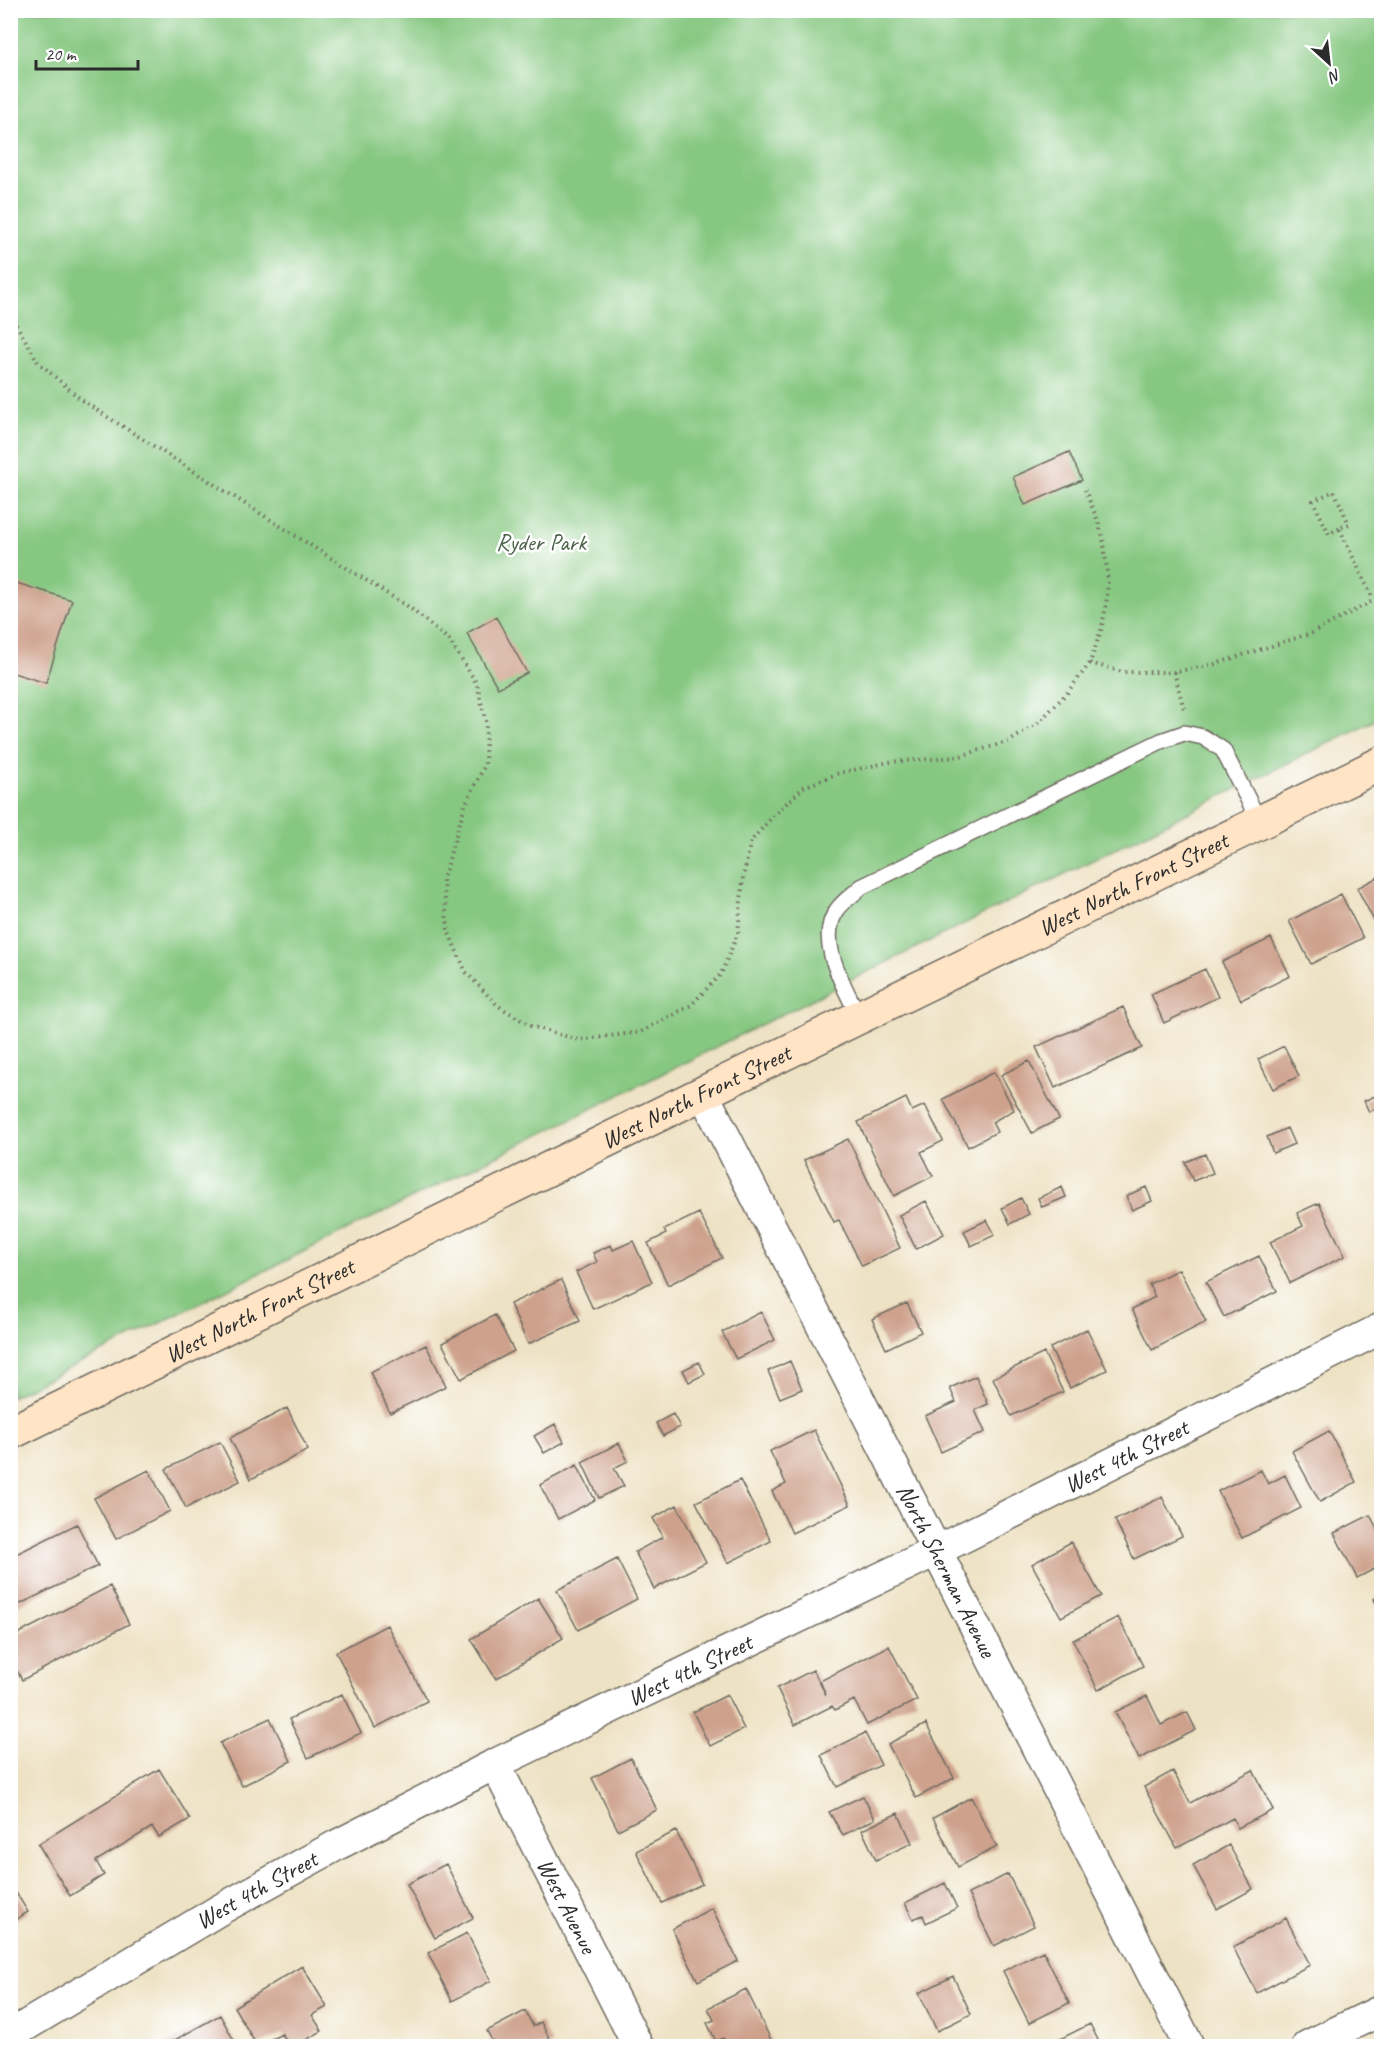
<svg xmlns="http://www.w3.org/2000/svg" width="1392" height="2057" font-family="Caveat,sans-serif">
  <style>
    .green { fill: #86c881; stroke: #587a56; stroke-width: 1.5 }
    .building { fill: #cea18c }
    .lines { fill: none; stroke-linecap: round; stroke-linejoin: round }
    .lane-casing { stroke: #6f6b61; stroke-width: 18 }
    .street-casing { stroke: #6f6b61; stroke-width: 33 }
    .secondary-casing { stroke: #6f6b61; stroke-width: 36 }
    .path { stroke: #6f6b61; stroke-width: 4; stroke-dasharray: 1.5 4.5; stroke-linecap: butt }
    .lane { stroke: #fff; stroke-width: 15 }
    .street { stroke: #fff; stroke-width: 30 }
    .secondary { stroke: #ffe4c6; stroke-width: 33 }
    .labels { text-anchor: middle; stroke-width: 5; stroke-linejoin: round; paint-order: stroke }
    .park-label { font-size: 24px; fill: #4b6249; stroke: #fff }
    .street-label { font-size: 24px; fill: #2b2b2b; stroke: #fff }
  </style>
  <rect width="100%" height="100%" fill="#fff"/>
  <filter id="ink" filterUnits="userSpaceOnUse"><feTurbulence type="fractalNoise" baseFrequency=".0167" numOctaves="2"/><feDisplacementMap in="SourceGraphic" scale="12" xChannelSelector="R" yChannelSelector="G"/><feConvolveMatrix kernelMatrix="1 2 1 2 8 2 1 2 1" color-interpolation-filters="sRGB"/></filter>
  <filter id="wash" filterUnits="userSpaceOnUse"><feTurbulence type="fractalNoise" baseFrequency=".008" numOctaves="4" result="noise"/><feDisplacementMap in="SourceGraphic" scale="24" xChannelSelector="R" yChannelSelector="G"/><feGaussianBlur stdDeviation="1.35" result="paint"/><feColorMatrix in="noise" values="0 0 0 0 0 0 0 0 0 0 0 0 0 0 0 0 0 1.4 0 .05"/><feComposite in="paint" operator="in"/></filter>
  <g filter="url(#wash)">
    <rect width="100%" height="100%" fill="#eee2c4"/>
    <path class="green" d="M11,11h1370v706l-1370,680z"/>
    <g id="blocks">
      <path class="building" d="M1069,452l13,28 -57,25 -12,-28z
        M10,581l62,19 -26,83 -36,-11z
        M496,617l31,56 -29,15 -31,-55z
        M1382,875v61l-25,-48z
        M1341,894l22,44 -52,26 -22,-43z
        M1271,938l19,38 -49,24 -19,-38z
        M1205,969l13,28 -54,26 -13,-29z
        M1123,1007l19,41 -87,40 -19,-41z
        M1284,1046l15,30 -26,13 -15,-30z
        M1029,1061l30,58 -27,14 -31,-58z
        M994,1072l20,38 -22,12 5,10 -29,15 -25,-48z
        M1382,1093v12l-13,7 -5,-11z
        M906,1098l6,13 13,-6 18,36 -22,11 12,24 -39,20 -36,-74z
        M1287,1128l7,16 -21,9 -6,-16z
        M848,1139l52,109 -38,18 -23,-46 -5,2 -30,-62z
        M1205,1154l8,19 -20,8 -8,-19z
        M1062,1187l4,10 -24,10 -4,-9z
        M1146,1187l6,14 -20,9 -6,-14z
        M1021,1198l8,16 -19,10 -8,-16z
        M926,1201l18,33 -28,15 -17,-34z
        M1319,1203l26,53 -55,27 -20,-41 33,-16 -6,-13z
        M699,1213l23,45 -54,27 -20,-42 18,-9 -2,-4z
        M987,1220l8,15 -24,11 -7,-15z
        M633,1241l19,41 -59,27 -17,-37 21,-10 -4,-9 18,-8 2,5z
        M1259,1256l18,35 -53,26 -18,-35z
        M1179,1269l27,53 -54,28 -20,-41 23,-12 -6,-13z
        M561,1280l19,41 -52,23 -18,-40z
        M907,1303l14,29 -35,17 -14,-30z
        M761,1312l14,28 -39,19 -14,-27z
        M495,1315l19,36 -53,28 -19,-36z
        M1087,1329l20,41 -37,18 -20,-40z
        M426,1345l20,41 -56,27 -20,-41z
        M1044,1353l19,39 -52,24 -18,-38z
        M790,1361l12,28 -22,9 -12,-27z
        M699,1362l6,12 -16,8 -6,-12z
        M976,1376l12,28 -13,6 10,22 -44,20 -16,-36 31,-14 -6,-14z
        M287,1408l21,42 -57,29 -21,-41z
        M673,1414l7,13 -17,9 -7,-13z
        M555,1424l9,18 -20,11 -10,-17z
        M814,1430l36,75 -58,28 -20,-42 14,-7 -16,-33z
        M1329,1431l27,51 -36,20 -28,-51z
        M220,1442l20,39 -54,27 -20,-39z
        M619,1443l9,18 -14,7 10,18 -25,12 -17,-36z
        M577,1465l18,35 -37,19 -18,-34z
        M149,1470l21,41 -54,28 -22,-41z
        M1261,1470l7,14 17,-9 16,33 -59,30 -24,-47z
        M740,1480l31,61 -43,22 -32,-61z
        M1162,1497l20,39 -48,23 -19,-39z
        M677,1505l29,57 -52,27 -19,-37 28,-15 -10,-19z
        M1370,1515l12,23v27l-25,13 -23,-45z
        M77,1524l21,42 -88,43v-52z
        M1071,1542l30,54 -40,21 -29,-53z
        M617,1559l20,40 -59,31 -21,-40z
        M110,1586l19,38 -107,56 -12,-23v-19z
        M1382,1595v20l-8,-16z
        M538,1598l25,40 -67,41 -25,-40z
        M1118,1617l25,49 -45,24 -25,-50z
        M387,1625l40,76 -52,27 -39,-76z
        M889,1646l28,54 -50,25 -13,-25 -19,10 -3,-4 -37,19 -18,-37 36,-18 13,25 -6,-14z
        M342,1694l19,39 -53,25 -19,-39z
        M727,1695l17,34 -34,17 -17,-34z
        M1147,1696l14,29 26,-13 9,18 -57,29 -24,-47z
        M270,1718l21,43 -49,25 -22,-43z
        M926,1724l28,54 -38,20 -28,-54z
        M865,1733l16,32 -44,22 -16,-32z
        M631,1758l26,52 -39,20 -26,-52z
        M159,1769l31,50 -31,18 -7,-10 -56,34 8,14 -34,21 -32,-52z
        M1253,1770l20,40 -35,18 -5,-10 -56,30 -33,-61 29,-16 17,32z
        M863,1796l12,23 -32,16 -14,-23z
        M971,1797l26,50 -39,20 -25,-49z
        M898,1813l14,30 -36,17 -14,-30z
        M676,1831l26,53 -40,19 -26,-52z
        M1229,1845l24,44 -36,20 -24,-44z
        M446,1864l27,54 -38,20 -28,-54z
        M1008,1874l26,52 -40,20 -26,-52z
        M10,1883l18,29 -18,11z
        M945,1883l12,25 -31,15 -3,-8 -10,4 -8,-16z
        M712,1908l26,53 -40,20 -26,-52z
        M1286,1918l24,47 -53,28 -24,-46z
        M467,1933l24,48 -39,20 -24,-48z
        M1043,1951l26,52 -40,20 -26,-52z
        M302,1966l25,41 -15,8 10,16 -27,15h-5l-8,-12 -25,12 -23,-39z
        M953,1976l18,38 -34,17 -18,-38z
        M746,1989l25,51 -14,6h-30l-4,-8 -7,3 -9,-18 7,-3 -6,-12z
        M525,2011l8,15 8,-4 11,22 -4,2h-53l-8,-15z
        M220,2015l17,31h-73z
        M1090,2024l11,22h-50l-1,-2z"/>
    </g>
  </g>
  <g filter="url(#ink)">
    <use href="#blocks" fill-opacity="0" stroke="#6f6b61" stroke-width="1.5"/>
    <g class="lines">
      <g class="lane-casing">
        <path id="lane" d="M859,1017c-14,-30 -44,-76 -22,-107 6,-9 17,-16 24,-23l300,-146 23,-8 19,4 20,13 37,73"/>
      </g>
      <g class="street-casing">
        <g id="street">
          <path id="s1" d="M703,1093l486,953"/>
          <path id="s2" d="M495,1764l143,282"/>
          <path id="s3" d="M10,2035l211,-126 116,-64 158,-81 441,-213 446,-223"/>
          <path d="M1307,2046l75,-36"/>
        </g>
      </g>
      <g class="secondary-casing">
        <g id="secondary">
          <path id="s4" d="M10,1433l693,-340 679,-330"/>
        </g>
      </g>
      <path class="path" d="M10,314l28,48 46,40 326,206 39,32 28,44 9,38 -1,43 -20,40 -22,74 5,52 18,41 31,33 34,21 48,14 62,-8 50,-27 30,-31 17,-41 5,-55 8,-37 23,-26 30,-28 35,-14 51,-11 67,-5 53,-16 28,-18 29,-30 23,-30 11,-33 5,-23 2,-26 -4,-37 -6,-23 -13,-31
        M1339,528l-10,6 -16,-33 21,-10 15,33 -10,4 34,71
        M1090,663l33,9h51l41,-8 97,-31 70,-37
        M1174,672l10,37"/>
      <use href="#lane" class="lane"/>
      <use href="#street" class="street"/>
      <use href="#secondary" class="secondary"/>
    </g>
  </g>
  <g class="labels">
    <g class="park-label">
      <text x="541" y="550">Ryder Park</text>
    </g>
    <g class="street-label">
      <text dy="8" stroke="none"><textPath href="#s4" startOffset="1250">West North Front Street</textPath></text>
      <text dy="8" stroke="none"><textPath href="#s4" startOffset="764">West North Front Street</textPath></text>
      <text dy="8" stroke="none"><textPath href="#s4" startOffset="278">West North Front Street</textPath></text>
      <text dy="8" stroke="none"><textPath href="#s3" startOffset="1258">West 4th Street</textPath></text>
      <text dy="8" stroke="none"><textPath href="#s1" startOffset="536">North Sherman Avenue</textPath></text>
      <text dy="8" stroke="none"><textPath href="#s3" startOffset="772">West 4th Street</textPath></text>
      <text dy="8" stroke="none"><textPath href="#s3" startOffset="286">West 4th Street</textPath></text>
      <text dy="8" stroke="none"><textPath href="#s2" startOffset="159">West Avenue</textPath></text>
    </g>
  </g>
  <rect width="1392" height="2057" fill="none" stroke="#fff" stroke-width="36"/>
  <g transform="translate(1329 63) rotate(153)" stroke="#ffffff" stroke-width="4.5" paint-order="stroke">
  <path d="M0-4.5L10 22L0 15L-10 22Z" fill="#2b2b2b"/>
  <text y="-9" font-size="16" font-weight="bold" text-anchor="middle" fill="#2b2b2b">N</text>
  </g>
  <path d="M36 60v9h102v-9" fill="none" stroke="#2b2b2b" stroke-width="3"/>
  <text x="45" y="60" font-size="18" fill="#2b2b2b" stroke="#ffffff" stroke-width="4.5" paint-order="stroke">20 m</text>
</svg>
